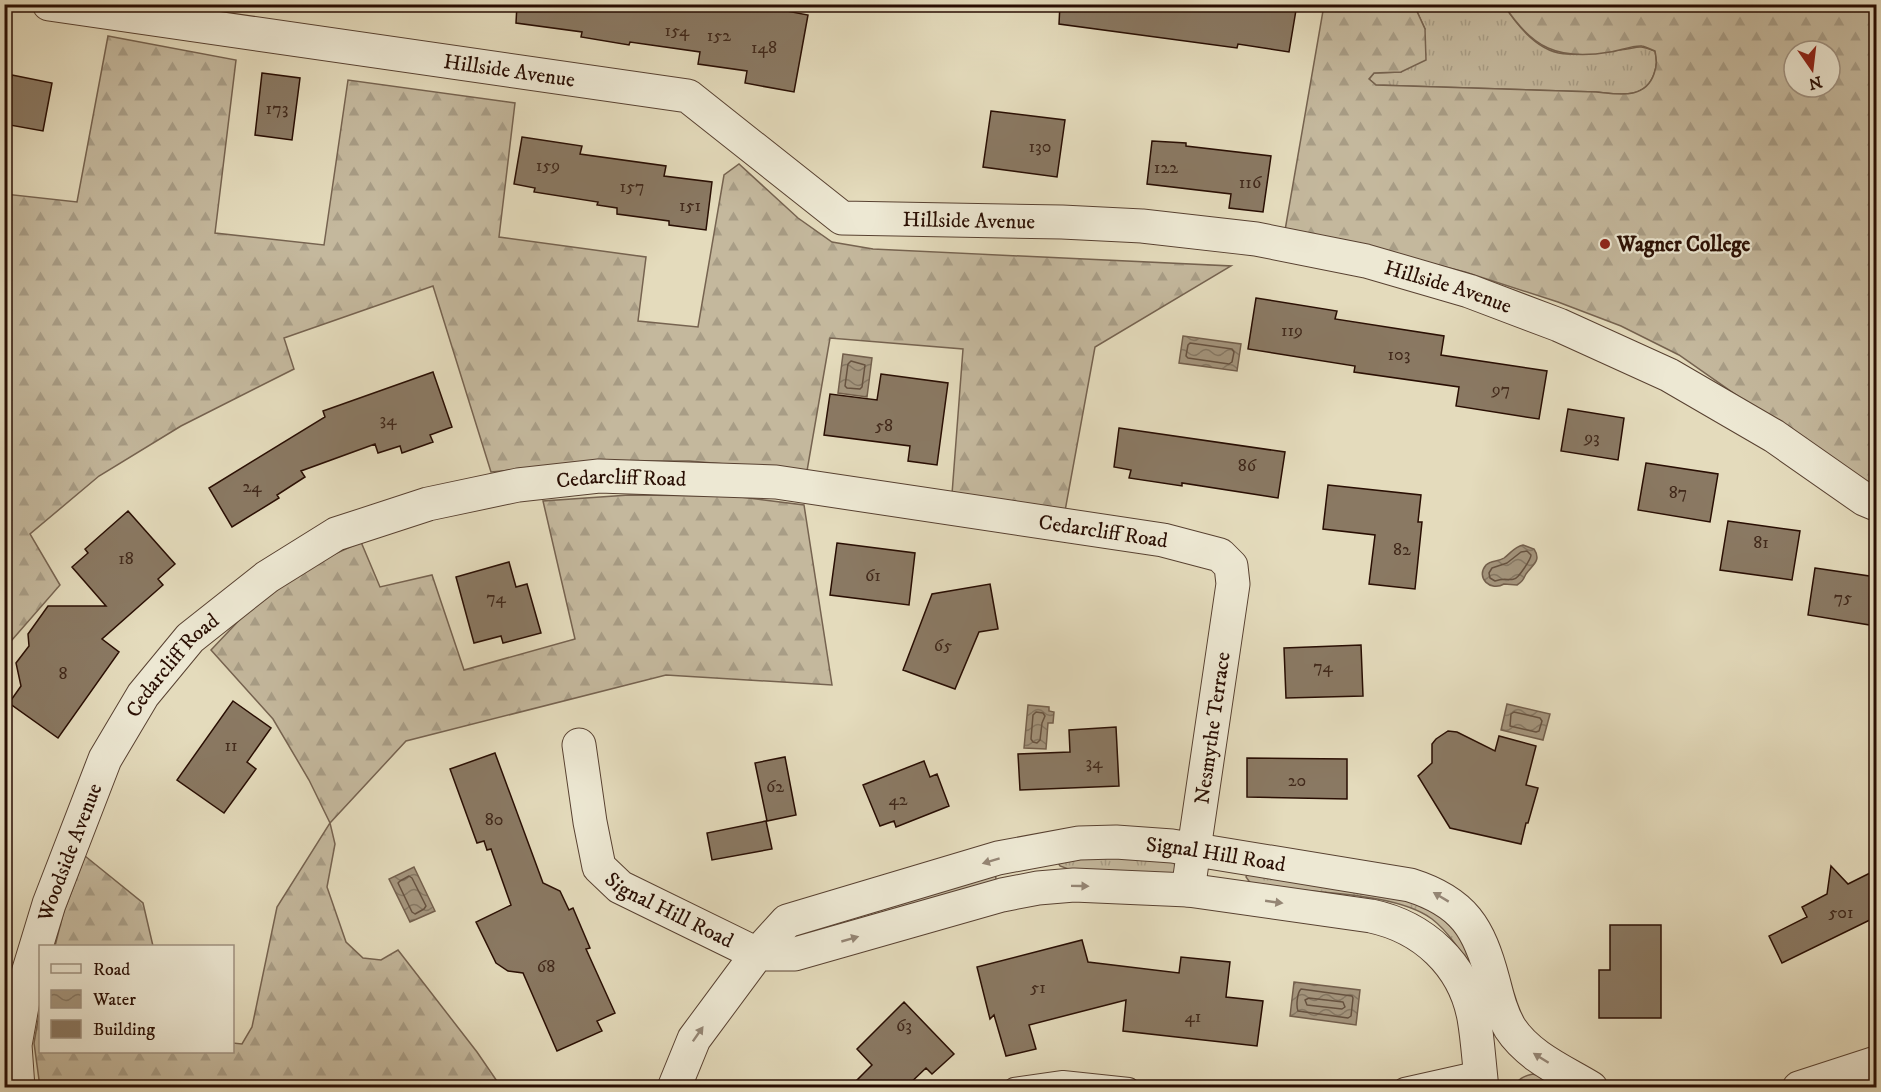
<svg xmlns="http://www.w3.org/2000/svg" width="1881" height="1092" font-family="'IM FELL DW Pica',serif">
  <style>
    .grass { fill: url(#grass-tufts); stroke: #766350; stroke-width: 1.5 }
    .forest { fill: url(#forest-firs); stroke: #766350; stroke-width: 1.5; fill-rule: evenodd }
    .water { fill: url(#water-waves); stroke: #735f4c; stroke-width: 1.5 }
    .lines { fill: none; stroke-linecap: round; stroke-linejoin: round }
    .shore { stroke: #665240; stroke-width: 1.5 }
    .building { fill: #8a7963; stroke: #290e03; stroke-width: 1.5 }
    .service-casing { stroke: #584131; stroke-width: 22 }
    .minor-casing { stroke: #584131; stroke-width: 35 }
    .service { stroke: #ede8d3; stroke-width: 20 }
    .minor { stroke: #ede8d3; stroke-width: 33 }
    .oneway { fill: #958675 }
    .poi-dot { fill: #8f2418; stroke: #ede8d3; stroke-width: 2 }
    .labels { text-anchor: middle; stroke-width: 4.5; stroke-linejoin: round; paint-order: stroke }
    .number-label { font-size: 18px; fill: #41291b }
    .street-label { font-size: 21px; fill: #290e03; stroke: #ede8d3 }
    .poi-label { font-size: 21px; font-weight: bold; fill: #290e03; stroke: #ede8d3; text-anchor: start }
  </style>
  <defs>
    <pattern id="grass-tufts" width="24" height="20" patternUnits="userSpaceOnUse" patternTransform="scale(1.5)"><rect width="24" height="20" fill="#c4b89d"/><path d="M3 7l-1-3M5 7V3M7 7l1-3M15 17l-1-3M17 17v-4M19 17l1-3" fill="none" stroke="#a89d86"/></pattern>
    <pattern id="forest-firs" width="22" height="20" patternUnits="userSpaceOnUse" patternTransform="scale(1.5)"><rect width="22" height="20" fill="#c4b89d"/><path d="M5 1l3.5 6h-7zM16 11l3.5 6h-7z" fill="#a89d86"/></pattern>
    <pattern id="water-waves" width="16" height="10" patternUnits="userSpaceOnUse" patternTransform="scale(1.5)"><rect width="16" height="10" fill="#a4957d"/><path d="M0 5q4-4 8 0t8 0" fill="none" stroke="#867864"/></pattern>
  </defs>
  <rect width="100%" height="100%" fill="#e4dbbc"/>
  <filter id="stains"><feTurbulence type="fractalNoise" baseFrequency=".00333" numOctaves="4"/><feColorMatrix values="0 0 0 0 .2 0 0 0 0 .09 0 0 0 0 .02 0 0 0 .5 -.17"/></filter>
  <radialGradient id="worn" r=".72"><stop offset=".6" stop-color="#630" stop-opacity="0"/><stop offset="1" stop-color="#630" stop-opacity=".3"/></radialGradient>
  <path class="grass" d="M1414,5h90c14,21 35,49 64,49 17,1 34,-2 51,-4 19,-1 16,-7 36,1 2,10 2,14 -1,23 -9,26 -36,20 -58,18l-220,-7 -7,-6 5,-6 27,-1 24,-43z
    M1059,857h117l1,15 -5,2 -101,-4 -11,-4 -3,-5z
    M995,872l1,7 -2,2 -181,51 -11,-1z
    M1248,872l148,24 41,17 24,24 23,52c-15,-23 -30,-53 -52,-70 -39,-29 -132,-25 -181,-35l-5,-7z
    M1533,1074l9,2 18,12h-46c4,-9 9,-12 19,-14z"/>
  <path class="forest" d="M1324,5h90l11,24 1,31 -25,12 -27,1 -5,6 7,6 220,7c22,2 49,8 58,-18 3,-9 3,-13 1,-23 -4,-1 -10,-5 -13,-5 -9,-1 -23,5 -32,6 -52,9 -78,-4 -106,-47h372v488l-197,-138 -58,-29 -63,-24 -93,-30 -83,-21 -98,-15zM1794,51h36v36h-36z
    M108,36l128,24 -21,173 109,12 24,-165 167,23 -16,134 147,20 -8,64 60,6 26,-152 15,-11 59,54 34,24 41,7 358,17 -136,81 -30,164 -113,-17 11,-145 -133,-11 -23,133 -118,-10h-82l-116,11 -58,-186 -149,52 10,31 -113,57 -82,50 -69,58 30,51 -55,63v-454l72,8z
    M629,495l104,1 71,9 28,180 -166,-10 -260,66 -76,82 5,21 -8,43 19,55 17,16 18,2 17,-10 79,102 24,35h-461l-6,-44 6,-34v43h192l1,-9 9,1 10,-17 25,-120 53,-84 -21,-43 -36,-61 -62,-69 35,-37 60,-46 55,-25 19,45 52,-12 32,95 111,-31 -32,-138z
    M85,856l58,47 10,43h-98l8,-32z"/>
  <path class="water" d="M1183,336l58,8 -4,27 -58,-8z
    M843,354l29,4 -5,39 -29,-4z
    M1523,545l11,4c8,12 -2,16 -8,25 -3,6 -4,8 -9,11l-13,-1c-13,8 -29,-6 -18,-19 5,-5 12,-3 18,-7 7,-5 10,-11 19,-13z
    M1507,704l43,10 -7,26 -42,-10z
    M1028,705l21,2v4l5,1 -1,11h-5l-2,26 -22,-1z
    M414,867l21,44 -25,11 -21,-43z
    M1294,982l66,8 -4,35 -66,-9z"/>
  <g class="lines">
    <path class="shore" d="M1190,343l42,6 2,3 -2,10 -3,2 -41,-6 -2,-2 2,-11z
      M851,361l14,4 -3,22 -2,2 -13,-1 -2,-2 3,-22z
      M1527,551l4,4c0,4 -13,24 -17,24 -7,2 -8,-2 -19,2l-5,-3 -1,-5 3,-5 15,-5 14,-11z
      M1036,712l7,1 2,3 -3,7 -2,17 -3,3 -4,-1 -2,-3 2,-24z
      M1514,712l26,6 2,3 -3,10 -3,1 -26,-6 1,-12z
      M409,876l3,2 14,28 -2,3 -9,5 -3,-2 -14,-29 2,-2z
      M1301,989l51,7 1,2 -2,18 -3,2 -50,-7c-2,-5 -1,-18 3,-22z
      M1309,998l34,4 2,5 -3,2 -35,-4 -2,-5z"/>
  </g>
  <path class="building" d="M517,4h233l58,11 -14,77 -49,-9 2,-12 -49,-7 2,-12 -70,-10 -1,3 -48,-8 1,-5 -66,-9z
    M1060,4h237l-8,48 -51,-8 -1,4 -178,-24z
    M262,73l38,5 -8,62 -37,-5z
    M12,75l40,8 -9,48 -39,-7z
    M991,111l74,9 -8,57 -74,-10z
    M522,137l60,9 -2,8 86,12 -2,10 48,6 -6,48 -37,-5v-4l-52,-7v-6l-20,-3 1,-3 -64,-10 1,-4 -21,-4z
    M1152,141l34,2v3l85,10 -8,56 -34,-4 2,-14 -84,-10z
    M1256,298l81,13 -2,8 109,17 -3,19 106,16 -8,48 -83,-13 3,-19 -105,-15 1,-6 -107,-17z
    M433,372l19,55 -22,8 3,7 -31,11 -2,-7 -22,7 -3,-9 -74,27 4,6 -28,18 2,3 -47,29 -23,-39 116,-71 -2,-6z
    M881,374l67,9 -11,82 -29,-4 2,-15 -86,-11 6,-41 47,6z
    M1568,409l56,9 -6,42 -57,-9z
    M1119,428l166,24 -7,46 -96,-15v3l-53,-8 2,-8 -17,-3z
    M1646,463l72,11 -8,48 -72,-12z
    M1328,485l93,10 -3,27h4l-7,67 -46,-5 6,-49 -52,-6z
    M128,511l47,53 -17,15 5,6 -61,54 17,13 -61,86 -49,-35 12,-17 -5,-23 13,-17 -1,-12 20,-28h58l-34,-39 16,-14 -3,-4z
    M1728,521l72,10 -8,49 -72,-10z
    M837,543l78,10 -6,52 -79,-10z
    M509,562l7,25 11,-3 14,49 -38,10 -2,-7 -27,7 -18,-66z
    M1815,568l61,9v49l-68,-11z
    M990,584l8,45 -19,3 -24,57 -52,-19 29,-76z
    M1361,645l2,51 -77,2 -2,-50z
    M233,701l38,27 -24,34 9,7 -32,44 -47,-33z
    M1116,727l3,59 -99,4 -2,-36 52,-2 -1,-22z
    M1448,731l9,1 38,19 4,-15 37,10 -10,39 12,3 -10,35h-2l-5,21 -71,-16 -32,-52 14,-13v-19l4,-5z
    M495,753l48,130 17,8 9,19 4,-2 17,40 -4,1 29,64 -18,8 5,10 -45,20 -34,-78 -15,-2 -12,-8 -20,-41 35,-17 -20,-56 -4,1 -3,-9 -7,2 -27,-74z
    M785,757l11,58 -29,6 -12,-58z
    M1247,758l100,1v40l-100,-2z
    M924,761l6,16 7,-3 12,32 -53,21 -2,-6 -14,5 -17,-41z
    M766,821l6,28 -60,11 -5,-27z
    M1831,866l17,18 28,-14v47l-94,46 -13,-27 38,-19 -5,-10 25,-13z
    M1610,925h51v93h-62v-48h11z
    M1082,940l6,22 91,11 2,-16 49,5 -4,35 37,4 -6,45 -134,-15 3,-31 -97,25 7,24 -30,7 -12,-41 -4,4 -13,-52z
    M904,1002l50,52 -22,20 -6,-6 -21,20h-56l23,-23 -15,-16z"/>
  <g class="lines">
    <g class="service-casing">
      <path id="service" d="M1014,1088l49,-7 66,7
        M1404,1088l76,-17"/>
    </g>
    <g class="minor-casing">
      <g id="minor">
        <path id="s1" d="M49,4l639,92 154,122 220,4 80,4 114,13 110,22 103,30 90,34 110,50 105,61 90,63 12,5"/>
        <path id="s2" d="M579,745l11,77 9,45 21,20 137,67 30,-33 211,-63 81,-15 37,-1 56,4 238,39c54,17 69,43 83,95 4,16 8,33 17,48 19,29 53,43 81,60"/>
        <path id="s3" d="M18,1088l-3,-43 13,-72 21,-69 56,-145 38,-64 47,-57 77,-61 69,-43 92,-30 90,-19 81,-9 177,6 387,58 57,15 11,11 2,18 -45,306"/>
        <path d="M674,1088l20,-49 63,-85h38l207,-59 36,-7 36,-3 114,5 183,26c52,11 93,48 103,102 4,23 5,46 8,70"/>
        <path d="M1799,1088l77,-25"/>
      </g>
    </g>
    <use href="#service" class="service"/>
    <use href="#minor" class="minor"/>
  </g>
  <defs><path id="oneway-solid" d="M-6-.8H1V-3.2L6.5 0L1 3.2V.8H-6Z" transform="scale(1.5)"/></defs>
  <g class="oneway">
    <use href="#oneway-solid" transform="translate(991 861) rotate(163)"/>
    <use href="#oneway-solid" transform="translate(1080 886) rotate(1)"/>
    <use href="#oneway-solid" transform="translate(1441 897) rotate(-149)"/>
    <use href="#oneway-solid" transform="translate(1274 902) rotate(8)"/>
    <use href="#oneway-solid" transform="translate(850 939) rotate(-16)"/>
    <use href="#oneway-solid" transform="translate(698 1034) rotate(-55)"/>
    <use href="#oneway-solid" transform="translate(1541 1058) rotate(-148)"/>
  </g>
  <circle class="poi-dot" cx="1605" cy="244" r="6"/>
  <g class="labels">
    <g class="number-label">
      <text x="677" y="36">154</text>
      <text x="719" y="41">152</text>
      <text x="764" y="53">148</text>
      <text x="277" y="114">173</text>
      <text x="1040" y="152">130</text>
      <text x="548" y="171">159</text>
      <text x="1166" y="173">122</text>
      <text x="1250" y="188">116</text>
      <text x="632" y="192">157</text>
      <text x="690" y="211">151</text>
      <text x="1292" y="336">119</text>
      <text x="1399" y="360">103</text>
      <text x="1501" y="395">97</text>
      <text x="388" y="425">34</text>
      <text x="884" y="431">58</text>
      <text x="1592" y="443">93</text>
      <text x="1247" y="471">86</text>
      <text x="252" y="492">24</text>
      <text x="1678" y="498">87</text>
      <text x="1761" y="548">81</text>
      <text x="1402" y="555">82</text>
      <text x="126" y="564">18</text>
      <text x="873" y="581">61</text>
      <text x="496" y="603">74</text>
      <text x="1843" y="603">75</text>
      <text x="943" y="651">65</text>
      <text x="1323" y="672">74</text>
      <text x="63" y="679">8</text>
      <text x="231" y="751">11</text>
      <text x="1094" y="768">34</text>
      <text x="1297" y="786">20</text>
      <text x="775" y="792">62</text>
      <text x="898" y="805">42</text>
      <text x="494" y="825">80</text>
      <text x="1841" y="918">501</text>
      <text x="546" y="972">68</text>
      <text x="1038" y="993">51</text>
      <text x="1193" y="1022">41</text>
      <text x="904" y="1031">63</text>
    </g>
    <g class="street-label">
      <text dy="7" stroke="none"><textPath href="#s1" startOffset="465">Hillside Avenue</textPath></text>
      <text dy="7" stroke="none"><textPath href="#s1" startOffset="969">Hillside Avenue</textPath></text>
      <text dy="7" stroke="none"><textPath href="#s1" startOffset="1455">Hillside Avenue</textPath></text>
      <text dy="7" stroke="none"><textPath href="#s3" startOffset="964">Cedarcliff Road</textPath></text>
      <text dy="7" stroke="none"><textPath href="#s3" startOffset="1450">Cedarcliff Road</textPath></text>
      <text dy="7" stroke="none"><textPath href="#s3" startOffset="460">Cedarcliff Road</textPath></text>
      <text transform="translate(1212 728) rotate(-82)" y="7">Nesmythe Terrace</text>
      <text dy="7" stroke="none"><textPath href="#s3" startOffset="244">Woodside Avenue</textPath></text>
      <text dy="7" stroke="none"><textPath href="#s2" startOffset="790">Signal Hill Road</textPath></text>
      <text dy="7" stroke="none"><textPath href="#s2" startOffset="207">Signal Hill Road</textPath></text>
    </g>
    <g class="poi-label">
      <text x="1617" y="251">Wagner College</text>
    </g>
  </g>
  <rect width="1881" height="1092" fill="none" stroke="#e4dbbc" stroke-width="24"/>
  <rect x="6" y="6" width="1869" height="1080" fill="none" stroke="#290e03" stroke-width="3"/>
  <rect x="12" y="12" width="1857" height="1068" fill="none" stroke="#290e03" stroke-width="1.5"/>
  <rect x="39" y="945" width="195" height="108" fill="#ede8d3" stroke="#9f9180" stroke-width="1.5"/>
  <rect x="51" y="964" width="30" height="9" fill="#ede8d3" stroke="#9f9180" stroke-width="1.5"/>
  <text x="93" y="975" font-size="18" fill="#290e03">Road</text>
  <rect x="51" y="990" width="30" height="18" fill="url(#water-waves)" stroke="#9f9180" stroke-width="1.5"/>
  <text x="93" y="1005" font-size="18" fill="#290e03">Water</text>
  <rect x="51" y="1020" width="30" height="18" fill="#8a7963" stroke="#9f9180" stroke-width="1.5"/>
  <text x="93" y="1035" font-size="18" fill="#290e03">Building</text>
  <g transform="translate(1812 69) rotate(166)"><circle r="28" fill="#ede8d3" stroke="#9f9180" stroke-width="1.5"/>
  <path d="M0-4.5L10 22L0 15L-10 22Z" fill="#8f2418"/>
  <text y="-9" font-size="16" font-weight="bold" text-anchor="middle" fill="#290e03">N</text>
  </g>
  <rect width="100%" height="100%" filter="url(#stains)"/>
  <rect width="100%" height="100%" fill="url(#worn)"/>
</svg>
